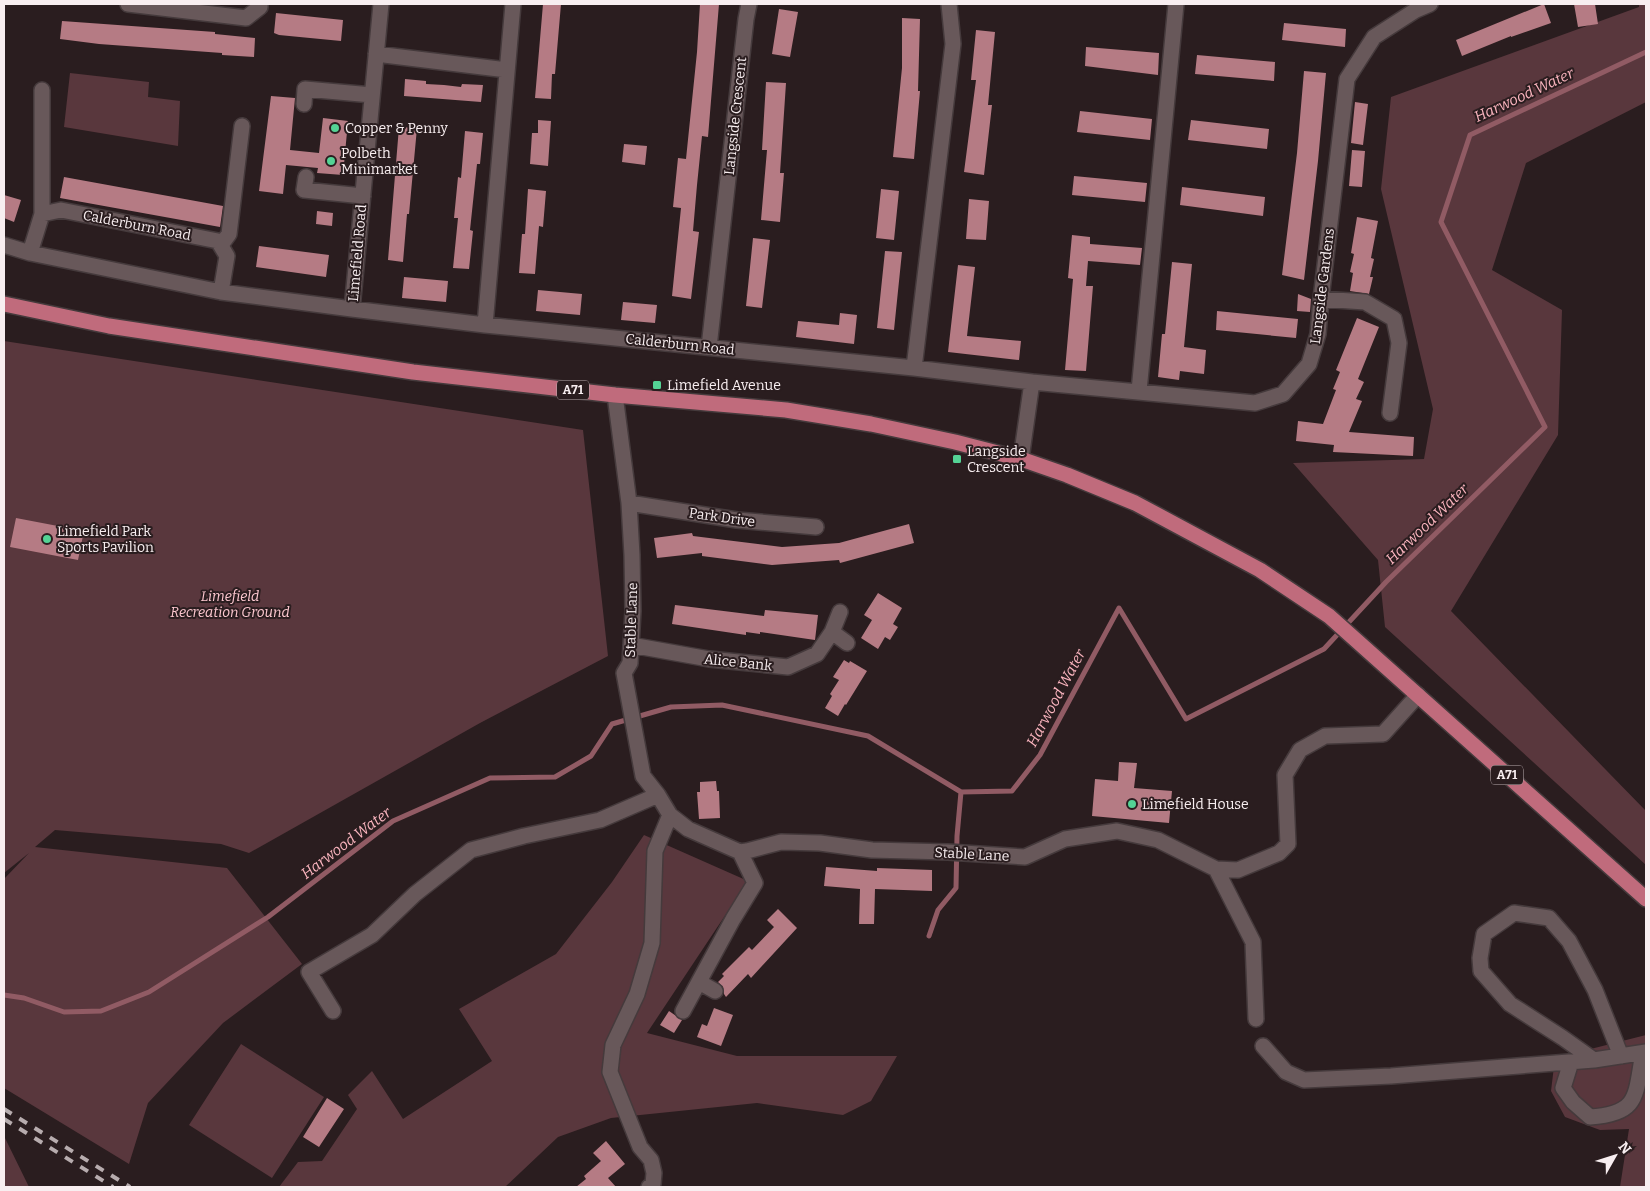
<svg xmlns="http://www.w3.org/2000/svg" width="1650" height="1191" font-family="Bitter,serif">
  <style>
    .green { fill: #59373d }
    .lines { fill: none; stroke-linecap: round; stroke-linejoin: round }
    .stream { stroke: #915b64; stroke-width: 5 }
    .building { fill: #b57b84 }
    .minor-casing { stroke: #453a3c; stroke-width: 18 }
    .major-casing { stroke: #453a3c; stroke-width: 18 }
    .minor { stroke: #68585a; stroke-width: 15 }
    .major { stroke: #c06b7c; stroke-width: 15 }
    .rail { stroke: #b7acae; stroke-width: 4; stroke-dasharray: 9 9; stroke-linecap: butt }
    .poi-dot { fill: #54d395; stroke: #2a1d1f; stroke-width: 2 }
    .labels { text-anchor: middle; stroke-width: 4; stroke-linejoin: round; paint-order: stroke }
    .shield { fill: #2a1d1f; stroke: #baafb1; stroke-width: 1 }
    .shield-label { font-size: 12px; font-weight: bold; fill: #f8eef0 }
    .street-label { font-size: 14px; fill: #f8eef0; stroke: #2a1d1f }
    .poi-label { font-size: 14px; fill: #f8eef0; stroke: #2a1d1f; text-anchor: start }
    .park-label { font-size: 14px; font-style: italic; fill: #fec8d0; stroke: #2a1d1f }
    .water-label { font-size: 15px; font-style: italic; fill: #fbb5bf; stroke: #2a1d1f }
  </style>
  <rect width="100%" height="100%" fill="#2a1d1f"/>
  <path class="green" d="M1639,4h7v98l-120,61 -34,107 70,40 -4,125 -107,176 195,200v54l-261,-238 -7,-67 -85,-97 131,-4 9,-50 -52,-220 10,-92 248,-90z
    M70,73l79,9 -1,15 32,4 -2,45 -114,-19z
    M4,341l579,89 25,226 -128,67 -231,130 -28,-9 -166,-14 -20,17 192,21 75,96 -79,59 -75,80 -19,61 -125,-76v-209l25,-26 -25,20z
    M644,835l104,46 -101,152 90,23h160l-26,45 -28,14 -86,-12 -146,15 -53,19 -53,50h-226l19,-25 24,-1 35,-52 -9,-14 24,-24 31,48 89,-58 -33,-52 97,-55 56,-72z
    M1646,1035v152h-26l9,-58 -29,1 -35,-13 -14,-26 4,-33z
    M241,1044l83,53 -52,81 -83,-53z
    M4,1137l1,1 24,49h-25z"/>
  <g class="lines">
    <path class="stream" d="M929,936l9,-26 18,-22 1,-52 4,-44
      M4,995l20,3 40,14 37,-1 48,-19 119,-75 125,-96 97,-43 65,-1 36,-21 21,-32 59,-17 51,-2 146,31 93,56 51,-1 28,-36 79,-147 67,111 138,-70 62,-67 159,-155 -104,-205 29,-87 176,-83"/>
  </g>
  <path class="building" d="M543,4h18l-6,70h-3l-1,25 -16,-1z
    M700,4h19l-11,133 -6,-1 -5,49 -4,46 6,1 -8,67 -19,-3 9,-88 -8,-1 5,-49 8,1 11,-107z
    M1544,4l7,19 -40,14v-1l-49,20 -6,-16z
    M1574,4h21l3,20 -20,3z
    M779,9l19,3 -8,45 -18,-3z
    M276,13l67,7 -2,21 -62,-6 -5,-2z
    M902,18l18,1 -2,72h2l-6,68 -21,-2 9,-89z
    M62,21l153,11v2l40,4 -1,19 -32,-2v-2l-123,-9 -39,-5z
    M1284,23l62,6 -1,18 -63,-7z
    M976,30l19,2 -7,73h4l-8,70 -20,-3 12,-92h-5z
    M1086,47l73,6 -1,22 -73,-9z
    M1197,55l78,7 -1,19 -79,-7z
    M1304,71l22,2 -8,88 -14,119 -22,-5 15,-122z
    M405,79l21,2v3l18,1 17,2 1,-3 21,1 -2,17 -77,-6z
    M766,82l20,1 -6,90h4l-4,49 -19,-2 6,-70h-5z
    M271,96l24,2 -5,52 29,3 4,-35 25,3 -5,54 -26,-2 1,-5 -32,-3 -3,29 -24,-3z
    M1355,102l13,2 -5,41 -12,-2z
    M1080,111l72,8 -2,21 -73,-8z
    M538,120l13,1 -3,45 -18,-2 2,-31h6z
    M1191,120l78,9 -2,20 -79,-9z
    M399,127l18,1 -8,86h-2l-4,48 -15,-2z
    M465,131l18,2 -3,31h-3l-7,66 3,1 -4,38 -16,-1 5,-50h-4l4,-41 3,1z
    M624,144l23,2 -2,19 -23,-3z
    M1352,150l13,1 -3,36 -13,-1z
    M1074,176l73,7 -2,19 -73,-7z
    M64,177l159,29 -3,21 -160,-29z
    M1182,187l83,10 -2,19 -83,-11z
    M528,189l18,2 -3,36 -4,-1 -4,48 -16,-1 3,-39h3z
    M881,189l18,2 -5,49 -18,-2z
    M4,195l17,5 -7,22 -10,-4z
    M969,199l20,2 -3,39 -20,-1z
    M317,211l16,2 -1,13 -16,-2z
    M1357,217l21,4 -7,37 3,1 -4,18h3l-4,17 -19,-3 3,-18 -3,-1 4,-18 -3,-1z
    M1072,235l18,2v7l52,4 -2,17 -52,-4 -2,25h7l-7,85 -21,-1 8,-91 -5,-1z
    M753,238l17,2 -8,68 -16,-2z
    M259,246l70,9 -3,22 -70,-10z
    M885,251l17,1 -8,78 -17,-2z
    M1172,262l20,2 -8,83 22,3 -2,24 -24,-3 -1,9 -21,-3 4,-43h3z
    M958,265l17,2 -8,69 54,5 -2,19 -71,-8z
    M404,277l44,4 -2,21 -44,-4z
    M538,290l44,4 -2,21 -44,-4z
    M1298,294l13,5 -1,13 -13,-1z
    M623,302l34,3 -2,18 -34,-3z
    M1217,311l81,8 -2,19 -80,-8z
    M840,313l17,2 -3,29 -58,-7 2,-16 41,4z
    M1357,318l22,9 -21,52 6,3 -8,17 6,2 -13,31 65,5 -1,19 -80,-4 1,-7 -38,-4 2,-20 25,3 13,-34 -3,-1 7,-17 -4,-2z
    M16,518l68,13 -6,29 -68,-13z
    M909,524l5,19 -74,20 -1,-3 -67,5 -70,-9v-3l-45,5 -3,-20 38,-5 1,3 89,11 57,-4z
    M878,593l24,15 -9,16 5,3 -8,13 -5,-3 -7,12 -17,-11 11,-18 -8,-5z
    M675,605l89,11 1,-6 53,5 -3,25 -55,-8v2l-14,-2v3l-74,-11z
    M844,660l5,3 1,-2 17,10 -21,34 -1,-1 -7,12 -13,-8 7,-12 -2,-2 9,-14 -6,-3z
    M1119,762l18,1 -3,25 38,3 -3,32 -77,-7 3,-37 23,2z
    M716,781l1,10h2l1,27 -21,1 -2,-27h3v-10z
    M826,867l51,4v-3l55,2v21l-57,-2 -1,35h-15l1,-35 -36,-3z
    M778,909l19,19 -46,50 -3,-4 -22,23 -2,-3 -1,-7 -5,-5 6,-6 -2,-2 27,-27 3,3 22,-23 -7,-7z
    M714,1008l19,7 -12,31 -24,-9 5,-13 5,2z
    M669,1011l13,9 -8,13 -14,-8z
    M327,1098l17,11 -25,38 -16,-10z
    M606,1141l19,23 -17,14 8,9h-40l10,-8 -2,-3 17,-15 -8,-8z"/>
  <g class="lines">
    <g class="minor-casing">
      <path id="minor" d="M128,4l118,14 14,-11v-3
        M376,54l131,16
        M304,104l1,-15 67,6
        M306,177l-2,13 59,6
        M42,214v-124
        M4,245l26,8 191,39 131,17 133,16 429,43 118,14 223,21 28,-9 26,-30 9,-30 3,-35 26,-220 27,-42 42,-27 14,-6
        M221,245l8,-11 13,-108
        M30,253l12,-39 19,-4 157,31 9,15 -6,36
        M1321,299l44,3 29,17 5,24 -9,70
        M352,309l29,-305
        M485,325l28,-321
        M709,347l37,-328 3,-15
        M914,368l39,-324 -4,-40
        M1139,391l37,-387
        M615,395l14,108 3,52 1,56 -3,52 -6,10 19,103 15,19 12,20 18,14 52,23 7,-1 34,-9 39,1 52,7 76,2 77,5 40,-18 52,-8 41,9 58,29 22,1 41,-17 9,-9 -3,-69 15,-25 25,-14 58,-2 35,-39
        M1021,459l11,-77
        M629,503l108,17 79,7
        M832,632l15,11
        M631,645l78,14 79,8 29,-13 15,-22 8,-20
        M1216,869l37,73 3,77
        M699,982l16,9
        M333,1011l-24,-39 63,-37 43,-41 56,-44 53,-14 76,-16 58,-25
        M683,1011l50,-92 22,-36 -15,-31
        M1263,1046l23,26 18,8 87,-4 203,-16 52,-8
        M1594,1060l-31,-22 -53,-34 -29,-33 -1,-13 4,-24 30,-21 35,5 20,23 26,49 26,66
        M1571,1062l-8,26 10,14 17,15c50,-3 45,-22 53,-64
        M649,1187l4,-3 1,-11 -3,-13 -11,-13 -30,-75 3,-27 24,-51 15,-51 3,-92 15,-36"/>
    </g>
    <g class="major-casing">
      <path id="major" d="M4,304l105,22 304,46 202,23 171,15 85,14 84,18 66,17 46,16 68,28 125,67 69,46 317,283"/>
    </g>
    <use href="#minor" class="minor"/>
    <use href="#major" class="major"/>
    <path class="rail" d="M4,1109l126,78
      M4,1119l109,68"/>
  </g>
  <g class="poi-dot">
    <circle cx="335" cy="128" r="5"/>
    <circle cx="331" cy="161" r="5"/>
    <rect x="652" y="380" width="10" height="10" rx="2.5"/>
    <rect x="952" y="454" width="10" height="10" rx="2.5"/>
    <circle cx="47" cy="539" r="5"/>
    <circle cx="1132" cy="804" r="5"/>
  </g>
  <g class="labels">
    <g class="shield">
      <rect x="557" y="380.5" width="32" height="19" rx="4"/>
      <rect x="1491" y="765.5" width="32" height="19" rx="4"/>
    </g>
    <g class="shield-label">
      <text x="573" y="394">A71</text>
      <text x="1507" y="779">A71</text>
    </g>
    <g class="street-label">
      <text transform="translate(735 116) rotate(-84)" y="5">Langside Crescent</text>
      <text transform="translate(137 225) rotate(11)" y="5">Calderburn Road</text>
      <text transform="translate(357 253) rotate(-85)" y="5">Limefield Road</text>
      <text transform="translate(1322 286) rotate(-83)" y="5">Langside Gardens</text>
      <text transform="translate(680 344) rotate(6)" y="5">Calderburn Road</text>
      <text transform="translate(722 517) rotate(8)" y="5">Park Drive</text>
      <text transform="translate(631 620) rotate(-88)" y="5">Stable Lane</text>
      <text transform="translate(738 662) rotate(6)" y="5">Alice Bank</text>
      <text transform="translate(972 854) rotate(3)" y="5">Stable Lane</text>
    </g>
    <g class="poi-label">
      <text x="345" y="133">Copper &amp; Penny</text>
      <text x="341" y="158">Polbeth<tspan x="341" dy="16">Minimarket</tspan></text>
      <text x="667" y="390">Limefield Avenue</text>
      <text x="967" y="456">Langside<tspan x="967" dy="16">Crescent</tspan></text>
      <text x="57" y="536">Limefield Park<tspan x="57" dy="16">Sports Pavilion</tspan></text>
      <text x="1142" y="809">Limefield House</text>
    </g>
    <g class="park-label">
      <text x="230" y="601">Limefield<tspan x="230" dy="16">Recreation Ground</tspan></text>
    </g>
    <g class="water-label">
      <text transform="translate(1524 95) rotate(-25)" y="5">Harwood Water</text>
      <text transform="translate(1427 524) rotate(-44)" y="5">Harwood Water</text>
      <text transform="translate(1056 698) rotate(-62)" y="5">Harwood Water</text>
      <text transform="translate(346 843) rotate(-37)" y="5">Harwood Water</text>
    </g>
  </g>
  <rect width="1650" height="1191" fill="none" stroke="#f8eef0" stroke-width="10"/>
  <g transform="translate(1615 1156) rotate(51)" stroke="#2a1d1f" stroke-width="4" paint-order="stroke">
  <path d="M0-4L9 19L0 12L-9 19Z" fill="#f8eef0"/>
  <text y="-8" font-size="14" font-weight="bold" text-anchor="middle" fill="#f8eef0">N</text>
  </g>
</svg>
